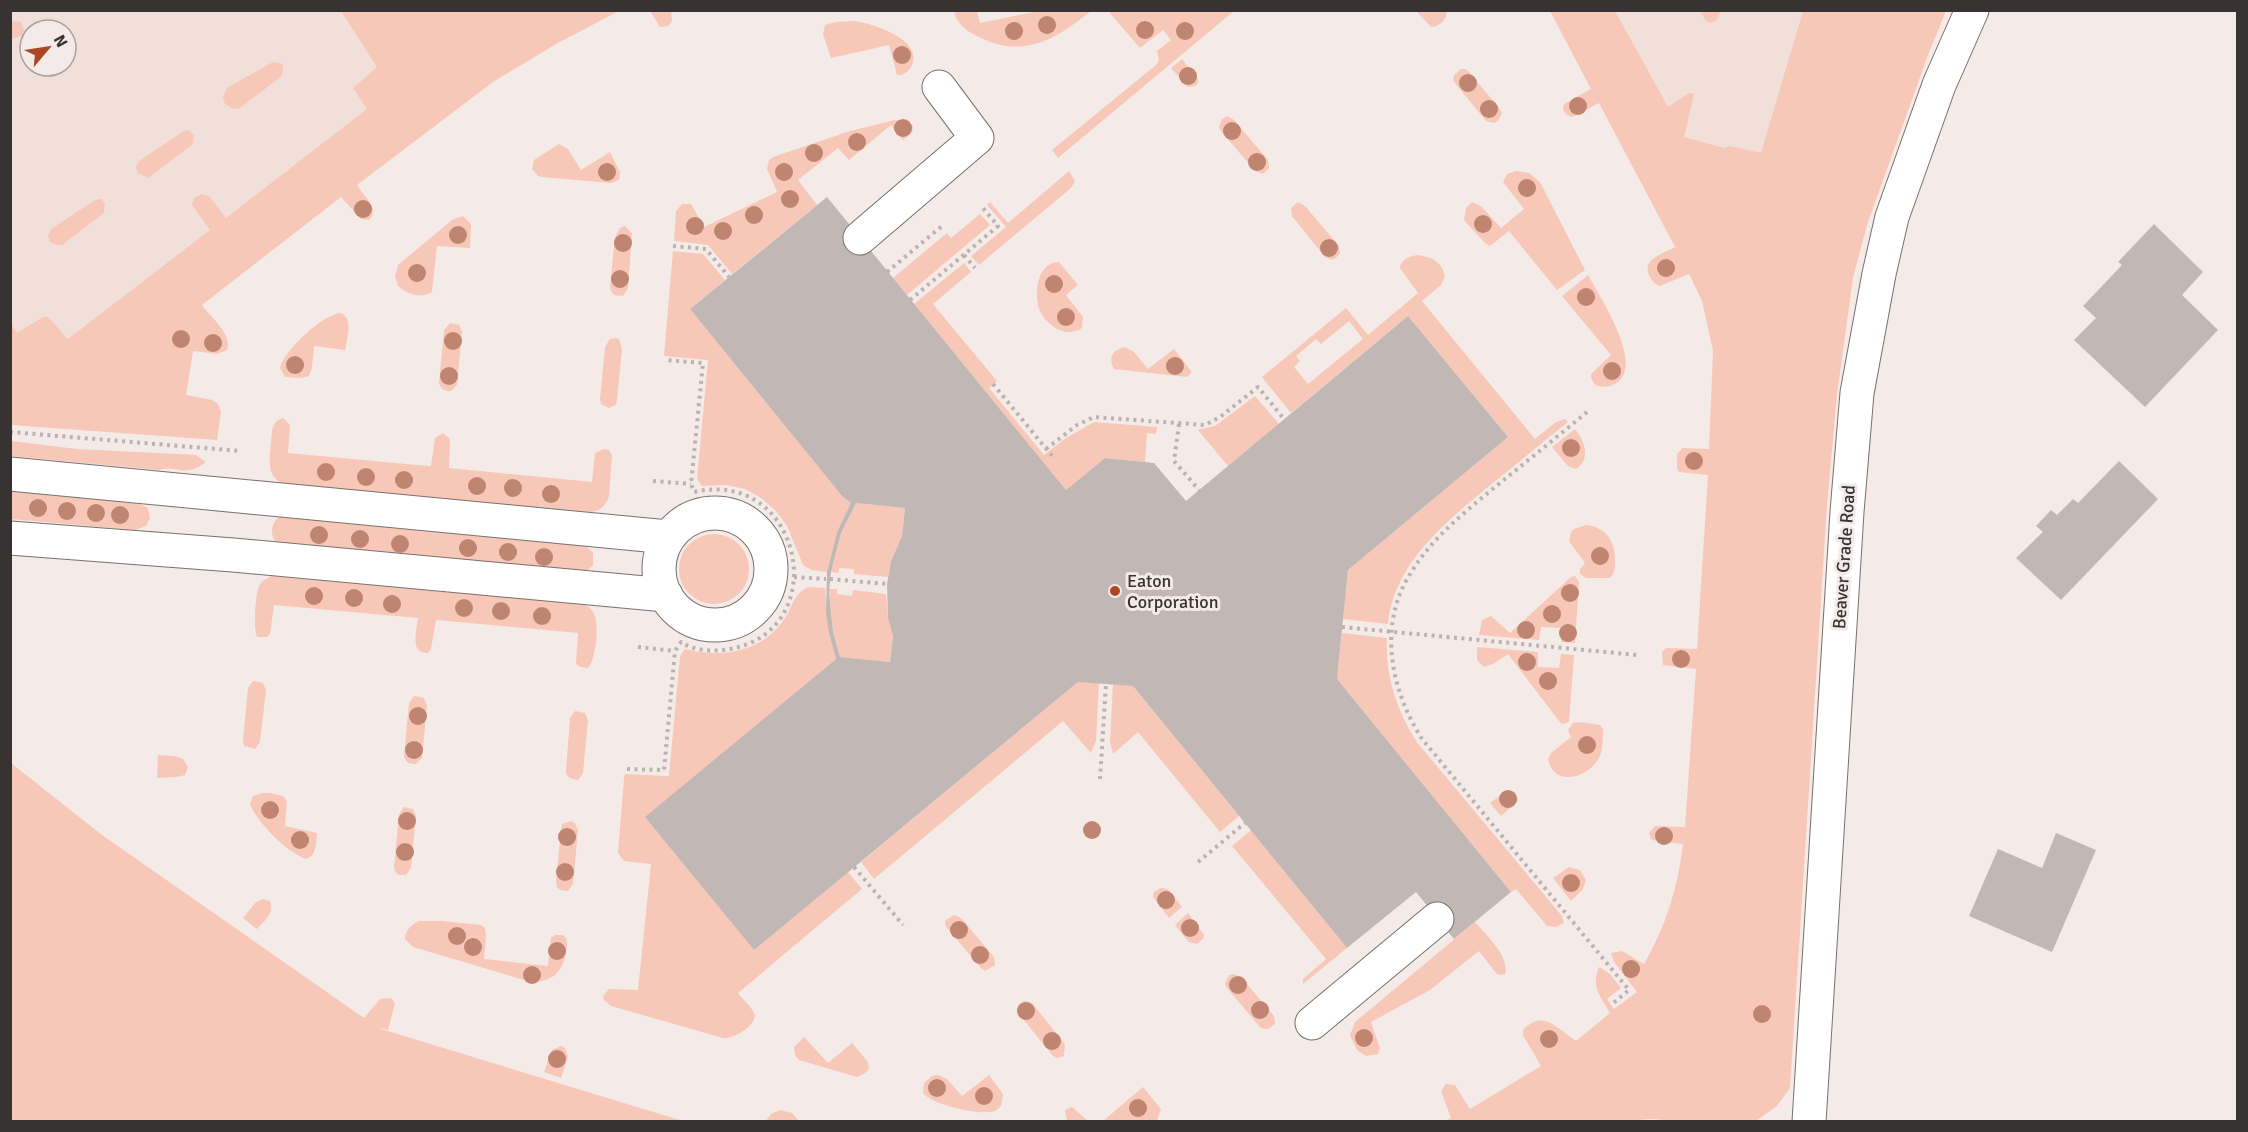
<svg xmlns="http://www.w3.org/2000/svg" width="2248" height="1132" font-family="Signika,sans-serif">
  <style>
    .built { fill: #f1dfd9; fill-rule: evenodd }
    .green { fill: #f7c7b8; fill-rule: evenodd }
    .building { fill: #c1b8b5; fill-rule: evenodd }
    .lines { fill: none; stroke-linecap: round; stroke-linejoin: round }
    .minor-casing { stroke: #79706e; stroke-width: 35 }
    .major-casing { stroke: #79706e; stroke-width: 35 }
    .path { stroke: #bab3b1; stroke-width: 4; stroke-dasharray: 3 4.5; stroke-linecap: butt }
    .minor { stroke: #fff; stroke-width: 33 }
    .major { stroke: #fff; stroke-width: 33 }
    .tree { fill: #c08570 }
    .poi-dot { fill: #ad4624; stroke: #f4ebe8; stroke-width: 2 }
    .labels { text-anchor: middle; stroke-width: 6; stroke-linejoin: round; paint-order: stroke }
    .street-label { font-size: 18px; fill: #363332; stroke: #f4ebe8 }
    .poi-label { font-size: 18px; fill: #363332; stroke: #f4ebe8; text-anchor: start }
  </style>
  <rect width="100%" height="100%" fill="#f4ebe8"/>
  <path class="built" d="M10,11h542l-542,380zM30,30h36v36h-36z
    M1593,11h296l-125,260z"/>
  <path class="green" d="M341,11h278l-61,32 -65,39 -136,103c6,11 24,24 12,35l-8,-1 -20,-22 -139,108c8,12 31,29 25,45l-10,4 -24,-3 -7,44 26,5 6,4 3,8 -4,28 -206,-15v-101l6,9 26,-16h5l20,22 142,-109 -18,-25 2,-7 8,-4 7,2 17,22 141,-109 -14,-21 24,-21z
    M650,11h21l1,10 -4,5 -8,1z
    M954,11h23l3,12 58,-12h53c-37,30 -70,49 -116,24 -10,-5 -19,-13 -21,-24z
    M1108,11h126l-176,147 -6,-8 104,-85 3,-5 -2,-9 14,-11 -8,-10 -23,18z
    M1416,11h31c-1,9 -6,15 -16,16z
    M1550,11h65l53,96 21,-14 5,1 -10,43 40,11 6,-2 31,7 42,-142h143l-18,44 -61,170 -14,53 -16,116 -10,111 -37,583 -13,18 -21,15 -65,1 -40,-3 -41,3 -165,-1 6,-3 -10,-27 5,-7 9,1 15,24 71,-43 -18,-31v-5c21,-21 33,-2 53,11l34,-28c-10,-18 -19,-25 -11,-46l10,6 12,15 -14,11 7,10 23,-17 -23,-30 -3,-9 11,-2 22,13c22,-38 34,-77 39,-120l-27,-3 -5,-2 -2,-6 6,-7 30,1 11,-158 -33,-4 -1,-13 4,-4 31,1 11,-174 -29,-3 -2,-3v-15l6,-6 26,1 4,-98 -11,-50 -13,-27 -29,12c-5,-2 -7,-4 -10,-9 -10,-18 13,-23 25,-30l-76,-144 -27,14 -5,-2 -4,-5 1,-6 27,-15z
    M1700,11h21l-5,10 -5,2 -5,-2z
    M15,21l6,1 3,9 -3,5 -10,3v-17z
    M855,21c18,3 64,17 58,41 -2,7 -6,11 -12,13h-4l-8,-30 -58,13 -8,-24 2,-9 11,-3z
    M1182,59l16,20v4l-3,3 -7,1 -17,-19z
    M273,62l7,1 3,2 -1,11 -42,32 -6,1 -9,-5 -2,-7 4,-9z
    M1461,69h5l3,3 31,37 2,4 -4,8 -4,2 -8,-2 -31,-38 -2,-3 1,-5z
    M1227,116l7,4 34,40 1,8 -6,6 -8,-3 -34,-40 -2,-4 3,-8z
    M895,120h12l6,6 -1,7 -9,7 -12,-15 -42,35 -11,-12 -40,32 19,25 -85,69 -24,-29 -34,-4 2,-30 6,-7h9l13,23 73,-35 -10,-23 2,-9 4,-3 77,-26z
    M189,130l5,5 -1,9 -45,34 -10,-5 -2,-6 3,-6 45,-30z
    M559,144l9,5 13,21 29,-18 10,20 -1,8 -8,3 -69,-6 -4,-1 -6,-7 2,-9z
    M1069,171l6,10 -4,7 -92,77 -8,-9 35,-29 -19,-22 3,-3 18,21z
    M1516,171l13,2 11,9 45,88 -28,20 -48,-59 -19,15 -5,-3 -21,-23 2,-12 6,-6 9,4 20,22 23,-19 -21,-27 4,-8z
    M101,199l4,4 -1,10 -42,32h-5l-7,-3 -2,-6 3,-7 44,-29z
    M1298,202l7,4 34,40 1,8 -7,6 -8,-3 -33,-41 -1,-8z
    M980,214l10,11 -83,70 -14,-17 54,-45 4,5z
    M463,216l8,8 -1,24 -33,-2 -5,46c-11,7 -25,2 -34,-6l-3,-10 3,-11 54,-45z
    M625,226l7,7 -4,55 -5,8 -9,-1 -3,-4 -1,-4 5,-50 5,-9z
    M673,251l30,3 22,26 -35,29 152,187 9,7 -14,29 -10,40 -16,-2 -8,-5 -16,-39 -11,-15 -15,-13 -16,-9 -19,-4 -24,1 -5,-7 11,-119 -44,-4z
    M1418,255c14,2 24,7 27,21l-4,9 -19,16 113,138 21,-17 9,-3 3,3c-25,20 -50,41 -75,61 -45,37 -99,79 -105,141l-45,-5 5,-49 160,-133 -100,-121 -117,97 -29,-36 84,-69 22,27 50,-42 -18,-25c1,-9 10,-12 18,-13zM1349,321l14,18 -55,45 -14,-17 6,-6 -4,-5 20,-17 5,5z
    M1059,262l19,23 -12,10 17,22 -1,11c-15,11 -35,-2 -42,-17 -7,-16 -3,-49 19,-49z
    M964,263l7,9 -38,32 64,77 -8,7 55,67 22,-17 28,-16 63,5 -1,7 -9,-1 -2,29 -40,-4 -39,32 -152,-186z
    M1588,275c12,22 55,87 30,107 -7,5 -14,6 -23,3l-4,-7v-4l20,-19 -49,-59z
    M341,313c13,7 6,25 4,37l-31,-4 -2,22 -3,8 -8,2 -16,-1 -5,-9c4,-18 43,-54 61,-55z
    M450,323l9,2 3,6 -5,54 -6,6c-6,0 -10,-1 -12,-8l5,-53z
    M615,338l4,1 3,10 -5,51 -1,5 -7,3 -8,-4 -1,-5 5,-52 5,-8z
    M1125,347l9,5 14,17 26,-20 18,23 -5,5 -73,-8c-6,-11 -2,-19 11,-22z
    M1255,396l24,28 -51,42 -30,-36 17,-4z
    M283,418l7,7 -2,28 129,12 14,1 4,-28 8,-5 7,6 -1,29 143,14 3,-29 9,-4 5,1 3,5 -3,41c-3,9 -9,16 -20,16l-304,-28c-20,-6 -15,-26 -14,-42 1,-8 0,-16 7,-22z
    M1575,429c10,12 16,30 1,40l-8,-3 -16,-19z
    M11,441l66,8 119,6 10,7c-22,17 -28,2 -47,8l-148,-14z
    M10,491l128,12 10,5 2,10 -4,8 -11,4 -124,-11z
    M856,503l49,5 -3,28 -11,25 -3,16 -34,-3v-5l-15,-1v5l-8,-1 10,-39z
    M281,515l304,30 8,8v12l-5,5 -6,2 -303,-29 -5,-3c-4,-10 -2,-18 7,-25z
    M1586,525c20,2 29,16 29,34 0,8 0,13 -5,19h-24l-6,-4v-5l5,-6 -16,-22 2,-9 3,-3z
    M679 569a35 35 0 1 1 70 0a35 35 0 1 1-70 0Z
    M272,576l309,28c5,1 9,3 12,8 7,9 3,49 -5,56l-8,-1 -4,-3 2,-31 -142,-13 -5,29 -3,4c-19,1 -11,-23 -10,-35l-144,-13 -4,29 -3,3h-10c-4,-7 -2,-45 3,-53 3,-4 7,-6 12,-8z
    M1575,576l4,6 -4,61 -14,-1 1,-14 -21,-1 -2,13 -60,-5 3,-15 9,-4 19,17 61,-56z
    M809,587l16,1 4,45 7,26 -190,158 108,133 94,-78 14,17 -124,104c4,6 13,13 16,20 5,11 -21,27 -31,25l-112,-32 -7,-6 -1,-4 6,-7 29,1 13,-126 -27,-3 -6,-8 6,-75 1,-4 44,2 11,-120 5,-7c38,10 80,3 102,-34 6,-11 9,-24 22,-28z
    M829,589h8v5l15,2 1,-6 33,4 2,24 5,18 -3,26 -50,-5 -7,-25z
    M1342,633l45,5c-2,37 9,71 29,103l146,175 2,7 -8,4 -9,-1 -31,-37 -5,3 -174,-213z
    M1477,647l61,5v15l21,1 2,-14 13,1 -5,67 -7,2 -3,-3 -51,-67 -15,10 -9,3 -7,-7z
    M253,681l10,2 3,7 -6,52 -5,7 -11,-3 -1,-5 5,-53z
    M1078,682l21,1 -3,58 -5,12 -28,-32 -189,158 -13,-17z
    M1113,684l20,2 106,130 -19,16 -82,-100 -25,22 -3,-12z
    M414,696l10,2 3,7 -5,53 -6,6c-7,0 -10,-1 -12,-8l5,-53z
    M575,711l10,2 3,7 -5,53 -5,7c-7,-1 -11,-2 -12,-9l4,-53z
    M1581,722l19,3 3,4c0,9 0,21 -4,29 -11,20 -45,30 -51,1l3,-6 20,-16 -3,-7 5,-7z
    M158,755l17,1 8,3 5,8 -3,8 -9,2 -19,1z
    M11,763l91,72 262,183 16,-19 11,-1 4,6 -7,26 -9,-2 2,1 302,92h-672z
    M1508,790l7,2 3,9 -17,15 -11,-13z
    M270,793l13,3 4,5 -2,25 32,7c-1,10 0,22 -11,26 -21,-8 -46,-34 -56,-54l3,-9 9,-3z
    M404,807l9,2 3,7 -5,52 -5,7h-8l-3,-4 -1,-4 5,-53z
    M571,821l4,2 3,7 -5,54 -5,7 -8,-1 -3,-3 -1,-5 5,-53 1,-5z
    M1251,830l96,118 -44,36v-5l23,-20 -94,-113z
    M1569,867l11,3 6,10 -3,9 -12,12 -18,-23z
    M1161,888l7,1 14,18 -13,11 -16,-21 1,-5z
    M263,899l7,2c5,12 -5,19 -13,28l-14,-11 13,-16z
    M1188,913l16,22 -1,4 -6,5 -8,-2 -14,-17z
    M954,915l7,3 33,39 1,8 -10,6 -4,-3 -34,-40 -2,-4 1,-4z
    M419,921h23l39,4 4,3 1,9 -2,22 64,7 3,-28 4,-3h8c6,5 4,10 3,18 -4,23 -19,32 -42,27l-111,-33 -8,-8c1,-10 6,-14 14,-18z
    M1475,922c10,12 35,34 30,52l-6,1 -3,-2 -17,-22 -49,39 -59,32 9,26 -2,6 -12,2 -9,-6 -7,-15 5,-13z
    M1229,975l5,-1 7,3 33,39 1,8 -7,5h-4l-4,-2 -33,-39 -2,-4z
    M1024,1001l8,2 33,41 -1,12 -7,2 -5,-3 -33,-41 -1,-9z
    M804,1037l24,26 24,-20 16,19 1,7 -5,5 -7,3 -58,-17 -4,-5 -1,-8z
    M561,1046l4,2 3,9 -7,21 -17,-6 8,-22z
    M938,1075l9,4 15,17 27,-21 14,19 -2,12c-4,4 -7,6 -13,6 -14,2 -57,-8 -65,-19l1,-10 8,-7z
    M1143,1087l18,22 -4,12h-54z
    M1072,1107l16,14h-21l-2,-11z
    M780,1110l12,3 7,8h-33l5,-7z"/>
  <path class="building" d="M827,197l239,293 39,-32 49,5 32,38 222,-185 100,121 -160,133 -11,109 174,213 -57,47 -38,-47 -69,56 -214,-262 -55,-4 -324,268 -109,-133 191,-158 -7,-26 -3,-20 1,-41 10,-40 14,-29 -9,-7 -152,-187zM856,503l49,5 -3,28 -11,25 -4,23 1,34 5,18 -3,26 -50,-5 -7,-25 -4,-40 2,-20 10,-39z
    M2154,224l49,48 -21,23 36,35 -73,77 -71,-67 22,-22 -13,-12 39,-41 -4,-3z
    M2119,461l39,38 -97,101 -45,-42 27,-26 -7,-6 15,-16 6,5 16,-16 5,4z
    M2056,833l40,17 -44,102 -83,-36 29,-67 44,19z"/>
  <g class="lines">
    <g class="minor-casing">
      <path id="minor" d="M860,238l117,-100 -38,-51
        M10,474l658,63
        M659 569a56 56 0 1 1 112 0a56 56 0 1 1-112 0Z
        M10,538l223,17 433,40
        M1312,1023l125,-104"/>
    </g>
    <g class="major-casing">
      <path id="major" d="M1809,1122l38,-610 10,-119 22,-119 13,-57 47,-132 33,-75"/>
    </g>
    <path class="path" d="M673,246l33,3 23,28
      M964,255l11,13
      M887,272l55,-46
      M910,300l88,-74 -15,-18
      M993,384l60,73
      M1587,412c-30,25 -61,50 -92,75 -30,25 -62,50 -83,84 -35,52 -22,118 10,168l207,251 -18,15
      M1179,424l-5,37 25,29
      M10,432l231,19
      M1046,449l31,-24 17,-8 111,8 15,-8 38,-30 26,32
      M653,481l38,3
      M794,577l32,2
      M830,579l57,5
      M1342,627l295,28
      M638,647l37,4
      M627,769l37,1 11,-119 6,-9c13,9 33,10 49,7 105,-19 72,-182 -36,-157l-3,-8 12,-121 -38,-3
      M1100,779l6,-95
      M1198,862l47,-39
      M854,867l49,58"/>
    <use href="#minor" class="minor"/>
    <use href="#major" class="major"/>
  </g>
  <g class="tree">
    <circle cx="1047" cy="25" r="9"/>
    <circle cx="1145" cy="30" r="9"/>
    <circle cx="1014" cy="31" r="9"/>
    <circle cx="1185" cy="31" r="9"/>
    <circle cx="902" cy="55" r="9"/>
    <circle cx="1188" cy="76" r="9"/>
    <circle cx="1468" cy="83" r="9"/>
    <circle cx="1578" cy="106" r="9"/>
    <circle cx="1489" cy="109" r="9"/>
    <circle cx="903" cy="128" r="9"/>
    <circle cx="1232" cy="131" r="9"/>
    <circle cx="857" cy="142" r="9"/>
    <circle cx="814" cy="153" r="9"/>
    <circle cx="1257" cy="162" r="9"/>
    <circle cx="607" cy="172" r="9"/>
    <circle cx="784" cy="172" r="9"/>
    <circle cx="1527" cy="188" r="9"/>
    <circle cx="790" cy="199" r="9"/>
    <circle cx="363" cy="209" r="9"/>
    <circle cx="754" cy="215" r="9"/>
    <circle cx="1483" cy="224" r="9"/>
    <circle cx="695" cy="226" r="9"/>
    <circle cx="723" cy="231" r="9"/>
    <circle cx="458" cy="235" r="9"/>
    <circle cx="623" cy="243" r="9"/>
    <circle cx="1329" cy="248" r="9"/>
    <circle cx="1666" cy="268" r="9"/>
    <circle cx="417" cy="273" r="9"/>
    <circle cx="620" cy="279" r="9"/>
    <circle cx="1054" cy="284" r="9"/>
    <circle cx="1586" cy="297" r="9"/>
    <circle cx="1066" cy="317" r="9"/>
    <circle cx="181" cy="339" r="9"/>
    <circle cx="453" cy="341" r="9"/>
    <circle cx="213" cy="343" r="9"/>
    <circle cx="295" cy="365" r="9"/>
    <circle cx="1175" cy="366" r="9"/>
    <circle cx="1612" cy="371" r="9"/>
    <circle cx="449" cy="376" r="9"/>
    <circle cx="1571" cy="448" r="9"/>
    <circle cx="1694" cy="461" r="9"/>
    <circle cx="326" cy="472" r="9"/>
    <circle cx="366" cy="477" r="9"/>
    <circle cx="404" cy="480" r="9"/>
    <circle cx="477" cy="486" r="9"/>
    <circle cx="513" cy="488" r="9"/>
    <circle cx="551" cy="494" r="9"/>
    <circle cx="38" cy="508" r="9"/>
    <circle cx="67" cy="511" r="9"/>
    <circle cx="96" cy="513" r="9"/>
    <circle cx="120" cy="515" r="9"/>
    <circle cx="319" cy="535" r="9"/>
    <circle cx="360" cy="539" r="9"/>
    <circle cx="400" cy="544" r="9"/>
    <circle cx="468" cy="548" r="9"/>
    <circle cx="508" cy="552" r="9"/>
    <circle cx="1600" cy="556" r="9"/>
    <circle cx="544" cy="557" r="9"/>
    <circle cx="1570" cy="593" r="9"/>
    <circle cx="314" cy="596" r="9"/>
    <circle cx="354" cy="598" r="9"/>
    <circle cx="392" cy="604" r="9"/>
    <circle cx="464" cy="608" r="9"/>
    <circle cx="501" cy="611" r="9"/>
    <circle cx="1552" cy="614" r="9"/>
    <circle cx="542" cy="616" r="9"/>
    <circle cx="1526" cy="630" r="9"/>
    <circle cx="1568" cy="633" r="9"/>
    <circle cx="1681" cy="659" r="9"/>
    <circle cx="1527" cy="662" r="9"/>
    <circle cx="1548" cy="681" r="9"/>
    <circle cx="418" cy="716" r="9"/>
    <circle cx="1587" cy="745" r="9"/>
    <circle cx="414" cy="750" r="9"/>
    <circle cx="1508" cy="799" r="9"/>
    <circle cx="270" cy="810" r="9"/>
    <circle cx="407" cy="821" r="9"/>
    <circle cx="1092" cy="830" r="9"/>
    <circle cx="1664" cy="836" r="9"/>
    <circle cx="567" cy="837" r="9"/>
    <circle cx="300" cy="840" r="9"/>
    <circle cx="405" cy="852" r="9"/>
    <circle cx="565" cy="872" r="9"/>
    <circle cx="1571" cy="883" r="9"/>
    <circle cx="1166" cy="900" r="9"/>
    <circle cx="1190" cy="928" r="9"/>
    <circle cx="959" cy="930" r="9"/>
    <circle cx="457" cy="936" r="9"/>
    <circle cx="473" cy="947" r="9"/>
    <circle cx="557" cy="951" r="9"/>
    <circle cx="980" cy="955" r="9"/>
    <circle cx="1631" cy="969" r="9"/>
    <circle cx="532" cy="975" r="9"/>
    <circle cx="1238" cy="985" r="9"/>
    <circle cx="1260" cy="1010" r="9"/>
    <circle cx="1026" cy="1011" r="9"/>
    <circle cx="1762" cy="1014" r="9"/>
    <circle cx="1364" cy="1038" r="9"/>
    <circle cx="1549" cy="1039" r="9"/>
    <circle cx="1052" cy="1041" r="9"/>
    <circle cx="557" cy="1059" r="9"/>
    <circle cx="937" cy="1088" r="9"/>
    <circle cx="984" cy="1096" r="9"/>
    <circle cx="1138" cy="1108" r="9"/>
  </g>
  <circle class="poi-dot" cx="1115" cy="591" r="6"/>
  <g class="labels">
    <g class="street-label">
      <text transform="translate(1844 557) rotate(-86)" y="6">Beaver Grade Road</text>
    </g>
    <g class="poi-label">
      <text x="1127" y="587">Eaton<tspan x="1127" dy="21">Corporation</tspan></text>
    </g>
  </g>
  <rect width="2248" height="1132" fill="none" stroke="#363332" stroke-width="24"/>
  <g transform="translate(48 48) rotate(61)"><circle r="28" fill="#f4ebe8" stroke="#a8a19f" stroke-width="1.5"/>
  <path d="M0-4.5L10 22L0 15L-10 22Z" fill="#ad4624"/>
  <text y="-9" font-size="16" font-weight="bold" text-anchor="middle" fill="#363332">N</text>
  </g>
</svg>
